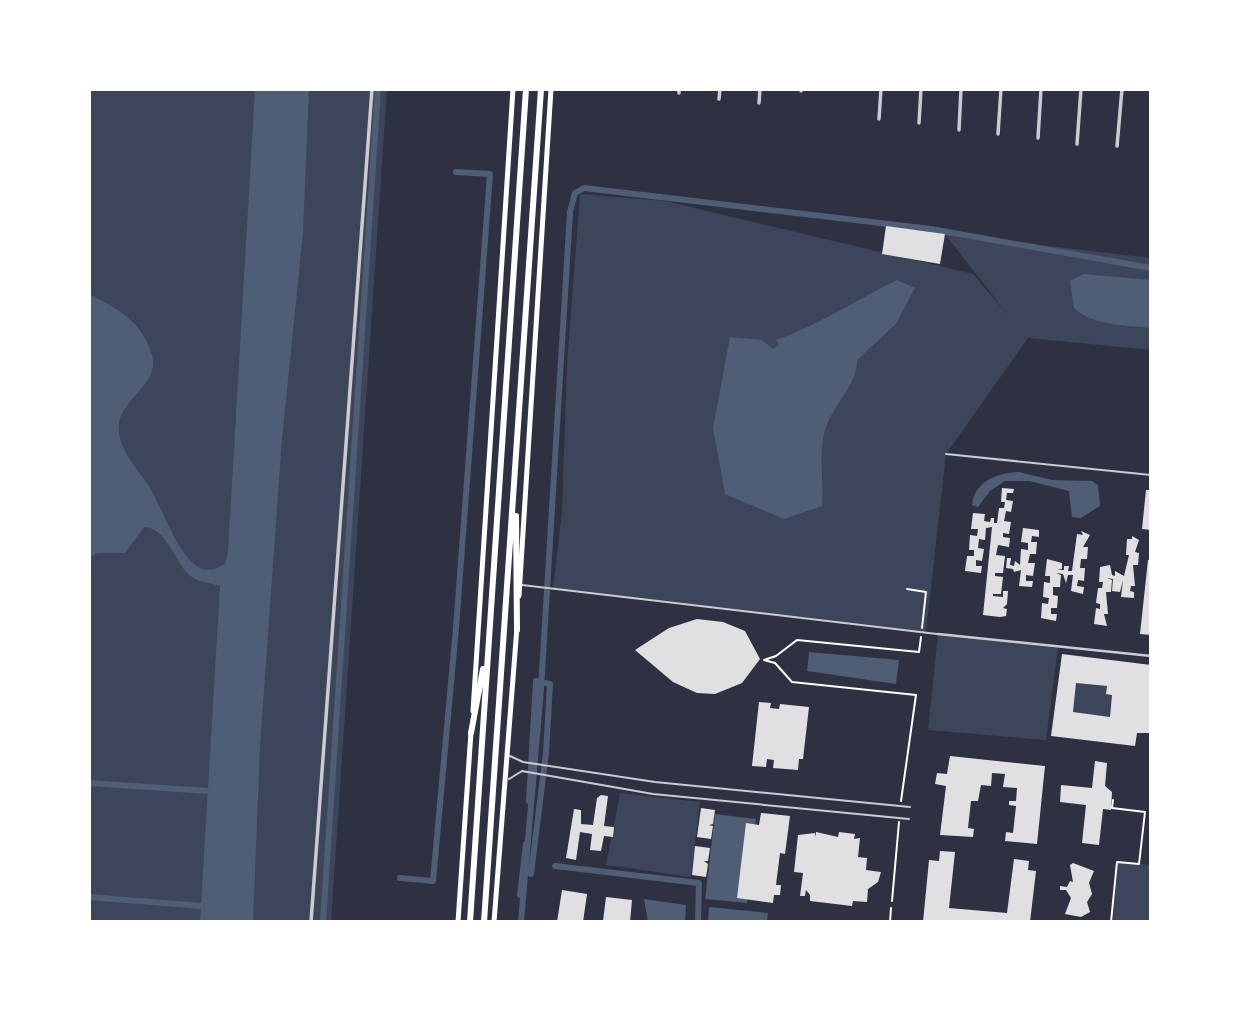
<svg xmlns="http://www.w3.org/2000/svg" width="1240" height="1011" font-family="'Times New Roman',serif">
  <style>
    .green { fill: #3c4559 }
    .water { fill: #4f5d75 }
    .lines { fill: none; stroke-linecap: round; stroke-linejoin: round }
    .canal { stroke: #4f5d75; stroke-width: 6 }
    .building { fill: #e0e0e3; fill-rule: evenodd }
    .path { stroke: #fff; stroke-width: 2 }
    .service { stroke: #caccd0; stroke-width: 2 }
    .pedestrian { stroke: #caccd0; stroke-width: 2.5 }
    .minor { stroke: #caccd0; stroke-width: 3.5 }
    .secondary { stroke: #fff; stroke-width: 5 }
    .trunk { stroke: #fff; stroke-width: 6 }
  </style>
  <rect width="100%" height="100%" fill="#2d3142"/>
  <path class="green" d="M89,89h298l-56,833h-242z
    M580,194l85,7 308,73 35,41 -63,-81 206,24v92l-123,-12 -82,116 -20,178 -373,-43 9,-78 5,-148z
    M938,634l120,13 -12,93 -118,-10z
    M1076,683l31,3 5,9 -2,22 -37,-5z
    M620,793l80,9 -9,75 -85,-12z
    M1118,862l33,3v57h-38z"/>
  <path class="water" d="M255,89h54l-6,144 -21,206 -22,308 -7,175h-53l20,-336c-10,-3 -23,-4 -31,-11 -15,-14 -22,-47 -45,-48l-19,26h-27l-9,4v-263c29,15 53,27 63,61 8,30 -31,43 -33,70 -1,9 2,18 6,26 6,12 16,23 24,35 13,22 27,64 46,79 11,8 20,5 30,-1l3,-12z
    M1083,274l68,6v48c-25,-3 -58,-2 -77,-20l-4,-27z
    M897,280l18,8 -19,36 -39,36c1,26 -27,47 -33,74 -5,23 0,48 -2,72l-38,13 -59,-25 -12,-66 17,-91 32,3 11,9 6,-4 -3,-5c43,-15 80,-40 121,-60z
    M1019,472l33,8 40,1 6,4 2,21 -19,12 -9,-1 -3,-26 -40,-10h-24l-15,10 -12,16 -6,-2c3,-25 26,-32 47,-33z
    M809,652l90,8 -3,24 -89,-13z
    M715,814l41,5 -9,84 -42,-4z
    M644,899l42,6 -1,17h-37z
    M709,907l59,6 -1,9h-59z"/>
  <g class="lines">
    <path class="canal" d="M89,783l119,8
      M529,801l7,-120 14,3 -4,69 -15,121
      M555,866l144,17 -1,39
      M400,878l33,3 23,-253 34,-454 -34,-2
      M520,895l6,-51
      M89,897l113,9
      M323,922l55,-833
      M521,922l20,-233 29,-477 5,-19 9,-5 347,41 220,39"/>
  </g>
  <path class="building" d="M886,226l59,8 -5,30 -58,-10z
    M1002,488l12,1 -1,4h-6l-1,7 7,1 -2,11 -5,-1 -2,10 7,1 -2,12 -6,-1v4l7,1 -1,9 -11,-2 -2,10 9,1 -2,17h-8v3l8,1 -2,17h-8v2l10,1v-6h5l-1,13 -4,4 4,1 -1,7 -6,1 -17,-2 9,-88 -6,1 -1,12 -6,-1 -1,9 6,1 -2,12 -6,-1v6h6l-1,7 -16,-2 2,-15h7v-6h-5l1,-15 7,1 1,-7h-7l2,-16 12,1 -1,7 6,1 1,-4h3v5h3l2,-15h5l1,-6h-4z
    M1146,490h5v40l-9,-1z
    M1023,528l16,2v7l-7,-1 -1,6h6l-1,12h-6l-2,9h7l-2,13 -7,-1v6h7l-1,6 -13,-1 2,-16 -7,2 -1,-3 -7,-1 1,-10h4l-1,7 4,1 1,-5 5,4 1,-16 7,1v-7l-7,-1z
    M1081,531l9,4 -7,12h5l-1,12h-6l-1,9h5l-1,13 -6,-1 -1,6 7,1 -1,7 -12,-3 2,-16h-5l-2,8 -3,-9 -7,-1 5,2 -1,12h-7v8l5,1 -1,12h-6v6h6l-1,7 -15,-3 1,-15 6,1 1,-6 -6,-1 1,-15 6,1v-7h-5l2,-17 15,4v6l-5,1h7v-4h5l-1,5h4l5,-37 6,1z
    M1132,536l7,4 -4,12 4,1 -1,12h-5l2,21h-4l-1,5 4,1v6l-13,-1 2,-17 -3,12 -8,-1 1,-12 -6,-1 5,2 -1,12h-5l2,22h-4l3,12 -13,-2 2,-16 4,1v-5l-4,-1 2,-15h4l1,-6h-4l1,-15 10,-2 2,10 3,1v-5l9,5 5,-21h-3l1,-16h5z
    M1151,559v76l-11,-1 8,-74z
    M697,619l26,3 22,9 15,28 -18,24 -27,11 -18,-1 -24,-11 -38,-32 34,-22z
    M1062,654l89,11v68h-14l-2,13 -84,-10zM1076,683l31,3 -1,8 6,1 -2,22 -37,-5z
    M759,702l12,1 -1,5 9,1 1,-5 29,3 -6,52h-4l-1,11 -25,-2 1,-8 -7,-1 -1,8 -14,-1z
    M950,756l95,10 -8,78 -32,-3 1,-9 7,1 3,-27 -7,-1v-4h7l1,-13 -14,-1 2,-13 -13,-1 -1,13 -10,-1 -3,16h-7l-3,27 6,1 -1,8 -33,-2 6,-49 -11,-2 2,-11 10,1z
    M1095,761l12,2 -2,23 7,6 -1,18 -8,-1 -4,36 -17,-2 4,-38 -26,-3 1,-17 31,3z
    M601,795l7,1 -4,30 10,1 -1,10 -9,-1 -3,15 -11,-1 2,-16 -12,-2 -4,28 -10,-2 8,-49 7,1v14l12,1 4,-27z
    M701,808l14,2 -2,14 -4,1 4,1 -2,13 -14,-2z
    M761,813l29,3 -5,38 -5,-1 -4,32h5l-1,10h-6l-1,8 -36,-5 9,-75 13,2z
    M816,832l22,5 1,-5 16,2 -1,5 6,-1 -2,19 9,1 -1,12 15,2 -3,10 -10,7 -1,13 -14,-1 -1,5 -42,-5v-6l-4,-5 -1,6h-5l3,-23 -9,-1 4,-37 17,-2 1,4z
    M695,846l15,2 -2,13h-4l4,3 -2,13 -14,-2z
    M940,851l15,1 -6,56 58,5 7,-54 15,2 -1,9 8,1 -6,51h-107l6,-62 10,1z
    M1073,863l21,8 -5,12 3,11 -5,8 3,10 -9,5 -16,-3 6,-16 -5,-8h-6v-4l7,1 3,-6 3,1 -3,-17z
    M562,890l25,4 -4,28h-26z
    M606,897l26,3 -2,22 -27,-1z"/>
  <g class="lines">
    <path class="path" d="M907,589l19,3 -4,36
      M901,801l15,-106 -124,-13 -17,-19 -11,-3 12,-4 21,-16 122,12 2,-15
      M892,901l7,-79
      M890,922l1,-14
      M1111,922l6,-60 22,2 6,-52 -33,-4 1,-8"/>
    <path class="service" d="M946,454l205,21
      M522,585l415,49
      M510,756l13,6 132,20 255,25
      M509,779l13,-8 131,23 256,25"/>
    <path class="pedestrian" d="M938,634l213,22"/>
    <path class="minor" d="M801,91v-2
      M679,93v-4
      M719,99l1,-10
      M759,103l1,-14
      M879,119l2,-30
      M919,123l2,-34
      M959,130l2,-41
      M998,134l3,-45
      M1038,138l3,-49
      M1077,144l4,-55
      M1117,146l5,-57
      M311,922l61,-833"/>
    <path class="secondary" d="M519,596l32,-507
      M473,711l40,-622
      M458,922l13,-190
      M494,922l23,-295"/>
    <path class="trunk" d="M516,516l1,114
      M471,733l12,-64
      M470,922l56,-833
      M484,922l57,-833"/>
  </g>
  <rect width="1240" height="1011" fill="none" stroke="#ffffff" stroke-width="182"/>
</svg>
